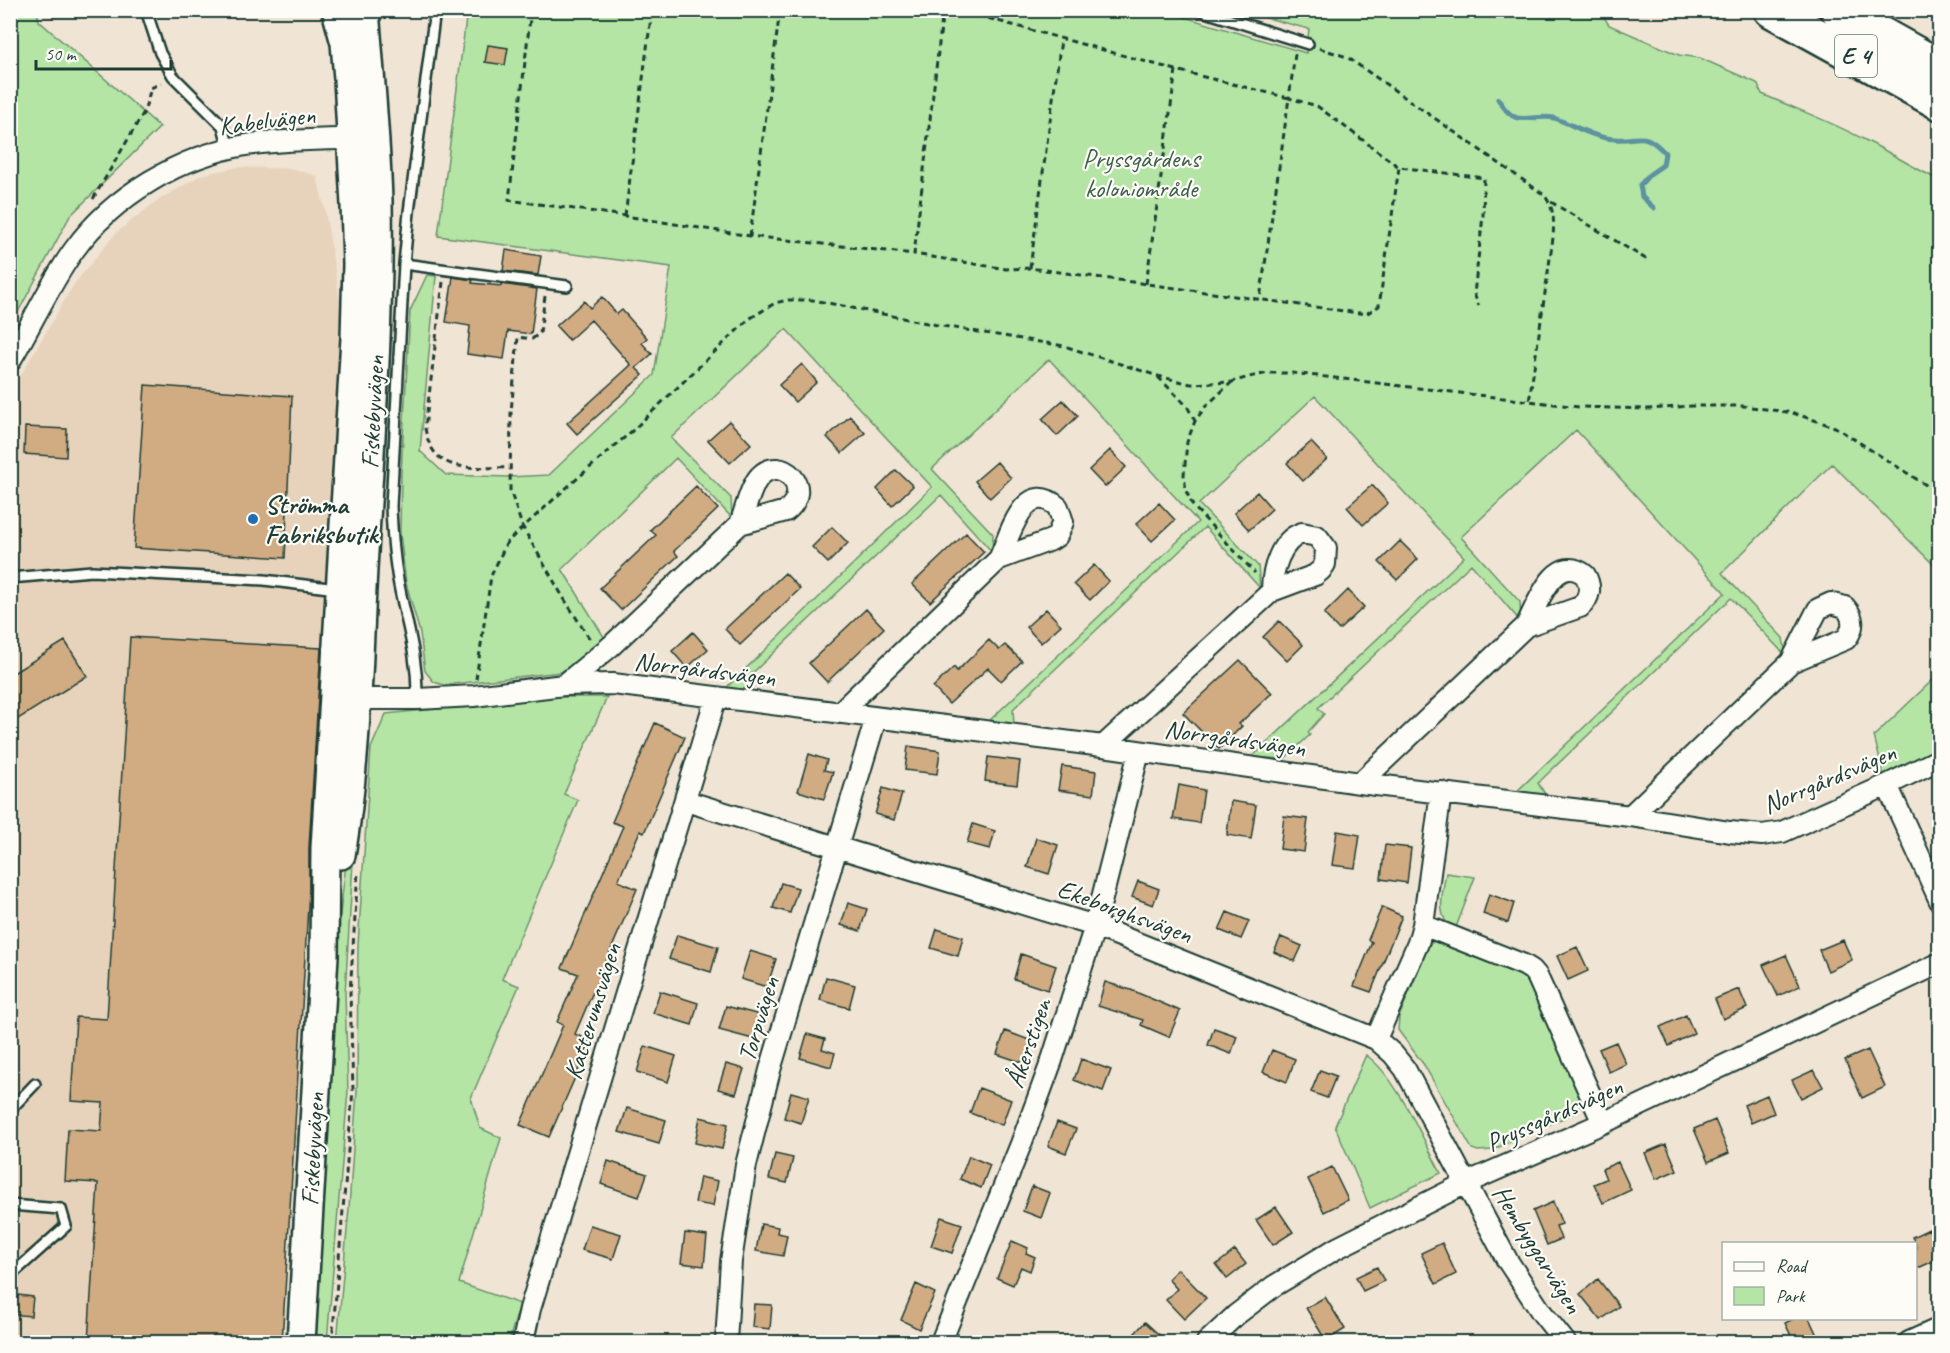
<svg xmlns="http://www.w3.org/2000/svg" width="1950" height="1353" font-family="Caveat,sans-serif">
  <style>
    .built { fill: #e7d3bb }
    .green { fill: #b4e5a5; stroke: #6a916c; stroke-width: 1.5 }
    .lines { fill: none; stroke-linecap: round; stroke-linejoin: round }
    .stream { stroke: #5d92a0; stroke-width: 5 }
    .building { fill: #d1ab82; stroke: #1f3d34; stroke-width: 1.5 }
    .lane-casing { stroke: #1f3d34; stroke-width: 14 }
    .street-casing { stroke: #1f3d34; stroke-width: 24 }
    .secondary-casing { stroke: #1f3d34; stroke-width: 32 }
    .highway-casing { stroke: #1f3d34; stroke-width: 38 }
    .path { stroke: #1f3d34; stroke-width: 3; stroke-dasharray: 6 4.5; stroke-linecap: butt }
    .lane { stroke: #fdfcf7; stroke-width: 9 }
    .street { stroke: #fdfcf7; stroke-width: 20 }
    .secondary { stroke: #fdfcf7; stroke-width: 27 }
    .highway { stroke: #fdfcf7; stroke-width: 33 }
    .poi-dot { fill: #1f6fb2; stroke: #fdfcf7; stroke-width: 2 }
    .labels { text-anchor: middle; stroke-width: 4.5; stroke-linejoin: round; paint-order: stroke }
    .shield { fill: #fdfcf7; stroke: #62766e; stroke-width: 1.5 }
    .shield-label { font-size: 24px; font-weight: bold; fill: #1f3d34 }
    .street-label { font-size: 26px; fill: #1f3d34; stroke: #fdfcf7 }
    .park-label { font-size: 26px; fill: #3d5f4b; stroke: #fdfcf7 }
    .poi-label { font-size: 26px; font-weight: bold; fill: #1f3d34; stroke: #fdfcf7; text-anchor: start }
  </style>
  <rect width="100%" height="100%" fill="#f0e4d4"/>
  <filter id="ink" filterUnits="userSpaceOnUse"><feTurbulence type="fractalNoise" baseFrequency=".0167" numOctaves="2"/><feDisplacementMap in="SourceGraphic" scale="12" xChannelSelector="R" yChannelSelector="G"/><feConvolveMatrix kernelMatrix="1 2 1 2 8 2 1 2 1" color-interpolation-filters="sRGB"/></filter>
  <g filter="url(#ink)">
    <path class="built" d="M238,167l56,2 23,7 8,34 18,110 -61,1022h-271v-950l63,-108 42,-51 38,-30 47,-28z"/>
    <path class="green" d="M11,10l26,1 2,10 121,106 -90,89 -59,109z
      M467,11h697l142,42 3,-24 -69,-18h354l8,3 7,11 70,30 21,3 57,25 5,11c34,15 70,28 103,46 26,13 49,28 74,40v393l-3,-6 -104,-103 -110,109 61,65 3,18 -55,-58 -193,185 9,14 -32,-4 210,-200 -149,-163 -115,107 59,65 1,20 -50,-58 -153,144 6,6 -16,18 2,3 -26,24 -32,-2 212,-200 -149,-161 -116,108 59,62 2,22 -55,-61 -192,182 1,17 -26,-4 210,-200 -149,-163 -117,110 61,65 -1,18 -51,-57 -196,185 6,12 -25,-4 206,-201 -146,-158 -115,109 60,60 1,20 -56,-60 -114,111 44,71 -27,21 -18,11 -117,13 -10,-3 -9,-11 -5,-38 -14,-50 -6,-50 1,-60 9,-162 17,-36 9,1 -16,175 26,24 63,2 40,-2 105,-100 17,-108 -233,-31z
      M1939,674v73l-55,30 -10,-41z
      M555,697h52l-43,97 14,6 -76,179 17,7 -48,112 9,30 21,10 -42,145 61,21 -9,30 -1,8h-173l12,-134 8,-118 1,-145 13,-197 15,-34z
      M360,746l-15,248 3,97 -21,251h-15l25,-403z
      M1446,873l29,4 -20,53c-21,-11 -12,-39 -9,-57z
      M1444,940l70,27 17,15 51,111 -3,18 -87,39 -14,1 -6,-2 -48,-84 -26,-35 1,-13 30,-72 5,-4z
      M1366,1055c31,22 56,83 75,118l-71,35 -35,-82z"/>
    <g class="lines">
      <path class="stream" d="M1498,99c5,7 10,16 19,19 12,2 25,-3 37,0 20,7 39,20 61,21 26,2 27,-10 50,14l-2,12 -13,9 -10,11 2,12 12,11"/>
    </g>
    <path class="building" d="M488,45l20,3 -3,17 -20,-3z
      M506,250l35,6 -3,19 -35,-4z
      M453,277l20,3 -1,3 29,3v-2l36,5 -6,45 -23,-3 -4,28 -37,-5 3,-28 -24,-4z
      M602,297l15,17 5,-4 25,28 -5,5 10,11 -16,14 7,7 -66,59 -10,-11 64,-58 -40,-45 -22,20 -13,-14 28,-25 6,7z
      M802,364l15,18 -22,20 -16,-17z
      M145,385l147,11 -7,162 -151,-10z
      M1063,400l15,16 -21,20 -15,-17z
      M850,416l15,17 -23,20 -15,-16z
      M729,421l22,23 -21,19 -22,-23z
      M25,427l42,2 -1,28 -42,-3z
      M1311,442l16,17 -24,22 -16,-18z
      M1110,450l16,17 -21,20 -16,-17z
      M997,462l14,16 -21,20 -15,-17z
      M896,470l17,16 -21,20 -15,-17z
      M1372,485l16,18 -25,22 -16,-18z
      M696,486l22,23 -44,42 4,5 -57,54 -21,-22 56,-53 -6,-5z
      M1257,492l15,17 -23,21 -15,-17z
      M1159,503l16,17 -23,21 -16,-17z
      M832,527l16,16 -20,20 -16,-16z
      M966,533l18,19 -54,50 -18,-18z
      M1400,541l18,18 -21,21 -18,-18z
      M1094,565l15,16 -19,19 -16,-16z
      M785,573l15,16 -60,56 -15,-16z
      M1348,590l16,17 -25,23 -15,-16z
      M866,609l18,19 -57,54 -18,-19z
      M1046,609l15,16 -20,18 -15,-16z
      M1279,621l24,24 -16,16 -24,-24z
      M693,632l15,17 -21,19 -15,-17z
      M130,637l191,11 -12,199v43l-27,452h-194l10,-159 -33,-2 3,-52 33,2 2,-28 -32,-2 5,-84 31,2z
      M989,640l10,10 6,-5 17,16 -21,20 -13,-13 -39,36 -16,-17 21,-20 3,4z
      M65,641l22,35 -77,48v-49z
      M1240,660l32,33 -33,31 3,2 -23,23 -36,-36z
      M655,723l30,14 -41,96 -4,-2 -22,50 19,8 -62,145 16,7 -42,96 -29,-12 43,-100 -6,-3 21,-48 -16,-6 61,-142 -11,-4z
      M908,746l32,5 -3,23 -32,-4z
      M809,754l18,6 -3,10 9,2 -9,27 -26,-8z
      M988,757l32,4 -3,24 -32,-4z
      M1062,766l34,5 -3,24 -35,-5z
      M1179,785l25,5 -5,33 -26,-4z
      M883,788l19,6 -8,26 -19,-6z
      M1231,801l25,4 -5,34 -24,-4z
      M1284,816l24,3 -4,33 -24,-3z
      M973,824l22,7 -5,18 -23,-6z
      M1337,831l23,4 -5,33 -23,-3z
      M1036,838l22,7 -9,29 -22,-7z
      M1385,845l26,3 -4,35 -26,-4z
      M1138,881l21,8 -6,16 -21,-8z
      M781,883l17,5 -8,25 -17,-5z
      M1489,894l25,9 -6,20 -25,-9z
      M848,903l19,6 -7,22 -19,-6z
      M1382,907l20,9 -31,76 -17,-6 18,-44 -4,-2z
      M1227,912l22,9 -8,18 -22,-9z
      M937,929l26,8 -5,19 -27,-8z
      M677,935l41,12 -7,25 -42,-13z
      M1281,937l21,9 -7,15 -21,-9z
      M1843,940l9,20 -24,11 -9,-21z
      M1577,947l11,24 -20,9 -11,-24z
      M750,951l26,8 -9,28 -26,-8z
      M1021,954l35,12 -8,24 -34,-11z
      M1786,955l14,31 -22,10 -15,-31z
      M826,977l29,8 -6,23 -29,-8z
      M1105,982l26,8 49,21 -11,26 -28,-12 2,-5 -45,-14z
      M1739,989l8,19 -24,11 -8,-20z
      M660,991l38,12 -6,22 -39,-12z
      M726,1006l34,9 -7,24 -34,-9z
      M1686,1015l8,18 -25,13 -9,-19z
      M1214,1028l23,8 -6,18 -23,-9z
      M1005,1031l27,10 -8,22 -27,-9z
      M807,1034l18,5 -3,10 13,4 -4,14 -31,-9z
      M1616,1042l10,22 -17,8 -10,-23z
      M645,1046l31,10 -8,26 -31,-10z
      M1272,1050l23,9 -8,23 -24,-10z
      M1868,1050l17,37 -23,11 -17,-38z
      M1081,1059l30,11 -8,21 -29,-11z
      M726,1064l18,5 -8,25 -18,-5z
      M1320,1070l16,6 -9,22 -16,-6z
      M1814,1070l9,17 -22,11 -9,-18z
      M979,1088l32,12 -9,25 -32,-12z
      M791,1092l18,5 -8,26 -17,-5z
      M1767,1095l7,18 -23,10 -7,-18z
      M627,1108l39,12 -7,24 -40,-12z
      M700,1117l28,7 -6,25 -27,-6z
      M1715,1120l14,33 -21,9 -14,-33z
      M1057,1122l19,7 -10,24 -18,-7z
      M1666,1144l11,26 -21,9 -11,-26z
      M775,1154l18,4 -6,25 -18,-4z
      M969,1156l21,9 -9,23 -21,-9z
      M608,1161l39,13 -8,23 -38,-13z
      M1618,1162l13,28 -28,13 -9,-19 12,-5 -4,-10z
      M1332,1167l16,33 -24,12 -16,-33z
      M700,1177l18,4 -5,25 -18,-3z
      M1032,1186l18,7 -9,25 -18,-7z
      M1553,1202l9,22 -6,2 5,13 -14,6 -14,-34z
      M1276,1207l17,25 -20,13 -17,-25z
      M941,1217l21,7 -10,29 -21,-7z
      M761,1224l17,3 -1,6 10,2 -4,21 -27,-5z
      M590,1225l31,9 -8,25 -31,-9z
      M1929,1229l11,23v6l-24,11v-25l-4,-7z
      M685,1233l22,3 -3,30 -23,-3z
      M1012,1241l16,7 -2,5 9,4 -5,14 -9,-4 -8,18 -16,-7z
      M1442,1243l14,31 -20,10 -15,-31z
      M1235,1250l11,14 -19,15 -11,-14z
      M1377,1267l7,14 -21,10 -7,-14z
      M1178,1269l28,29 -22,21 -18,-19 11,-11 -9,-10z
      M1598,1279l21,27 -18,14 -21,-26z
      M916,1284l19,9 -16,36 -18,-9z
      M10,1294l23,3 -2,19 -21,-2z
      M1325,1297l20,32 -19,12 -20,-33z
      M754,1304l18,1 -2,24 -18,-2z
      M1795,1318h14l11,24h-26l-9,-19z
      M1145,1322l22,20h-40z"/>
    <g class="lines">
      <g class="lane-casing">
        <path id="lane" d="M146,10l14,43 13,23 50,50 6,23
          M1199,10l109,34
          M404,264l163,22
          M10,578l82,-7 172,9 73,9
          M417,699c1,-42 -10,-73 -18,-114 -5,-26 -7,-52 -8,-79l13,-242 5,-52 26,-202
          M10,1110l25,-26
          M10,1205l51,4 5,17 -56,50"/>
      </g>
      <g class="street-casing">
        <path id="street" d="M10,361c21,-35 40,-78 64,-111 39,-54 106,-94 172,-105 38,-6 79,-5 118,-7
          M564,685l47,-39 129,-122 46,-13c29,-23 -5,-57 -26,-35 -9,9 -15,35 -20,48
          M343,699h74l57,-3 90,-11 49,-1 490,62 257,37 270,33 100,16 32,3 20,-3 105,-47 53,-26
          M839,713l160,-154 52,-19 6,-4 6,-14 -5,-15c-34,-30 -48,29 -59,52
          M1103,746l169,-155 43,-16 6,-5 4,-6 1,-16 -9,-12 -15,-3c-22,7 -30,38 -30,58
          M1360,783l166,-157 54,-19c10,-9 12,-20 5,-32 -30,-24 -48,30 -59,51
          M1887,785l53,116
          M686,801l409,125 281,113 17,15 12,15 102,191 35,53 23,29
          M1630,816l161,-154 55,-23c9,-11 8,-22 -1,-32l-14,-4 -13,6 -27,53
          M1423,925l101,40 8,5 5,6 66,147
          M1376,1039l42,-96 5,-18 18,-133
          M523,1342l7,-33 186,-612
          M726,1342l5,-81 15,-96 24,-95 106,-352
          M941,1342l80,-198 31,-84 43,-134 44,-174
          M1207,1342l29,-27 38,-29 63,-38 129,-65 137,-60 337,-160
          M1909,1342l31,-14"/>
      </g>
      <g class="secondary-casing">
        <path id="secondary" d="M341,855c16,-94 17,-191 22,-286 7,-122 17,-245 15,-368 -2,-64 -8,-127 -13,-191
          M301,1342l23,-386 1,-108 30,-510 2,-74 -2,-59 -7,-126 -3,-36 -9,-33"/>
      </g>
      <g class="highway-casing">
        <path id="highway" d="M1771,10l169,93
          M1838,10l102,57"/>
      </g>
      <path class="path" d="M531,10l-22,190 116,16 125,20 164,18
        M943,10l-29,244 92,15 24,-1 336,46 13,-8 20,-139
        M958,10l218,60 113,28 -29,201
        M1319,48l28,9 196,137c12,13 11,28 10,44l-24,164
        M1295,54l-6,44 28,8 82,61 85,11 -1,38 -9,78 5,12
        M93,199l51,-87 7,-24 10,-5
        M1551,202l98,59
        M625,216l27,-206
        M750,236l30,-226
        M1030,268l31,-228
        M443,282l-18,146c8,48 46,38 84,40
        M1146,284l30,-214
        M545,296l-5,37 -8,6 -14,-2 -7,75 -1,78 12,36 41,71 28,44
        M1158,377l29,29 8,15
        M1232,382l-26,24 -11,15 -8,21 -3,33 2,16 7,15 62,67
        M476,679l15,-103 16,-34 57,-52 68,-59 117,-112 26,-16 13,-3h25l129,26 122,20 94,30 33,8 41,-2 17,-5 19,-4h24l287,34 69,2 44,-3h52l49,7 42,14 105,67
        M332,1342l21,-252 -3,-97 8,-122
        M1182,1342l8,-6"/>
      <use href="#lane" class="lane"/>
      <use href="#street" class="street"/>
      <use href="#secondary" class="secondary"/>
      <use href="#highway" class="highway"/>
    </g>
  </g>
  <circle class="poi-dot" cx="253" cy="519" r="6"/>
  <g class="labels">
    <rect class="shield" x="1835" y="35" width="42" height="42" rx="4.5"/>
    <g class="shield-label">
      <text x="1856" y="64">E 4</text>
    </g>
    <g class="street-label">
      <text transform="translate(267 120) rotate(-7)" y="9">Kabelvägen</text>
      <text transform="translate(372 412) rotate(-87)" y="9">Fiskebyvägen</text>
      <text transform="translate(705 669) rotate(7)" y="9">Norrgårdsvägen</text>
      <text transform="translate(1235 738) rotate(8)" y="9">Norrgårdsvägen</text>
      <text transform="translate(1829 778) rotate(-23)" y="9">Norrgårdsvägen</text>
      <text transform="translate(1125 911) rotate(20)" y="9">Ekeborghsvägen</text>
      <text transform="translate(592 1011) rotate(-73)" y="9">Katterumsvägen</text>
      <text transform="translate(758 1019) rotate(-73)" y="9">Torpvägen</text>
      <text transform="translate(1028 1043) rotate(-71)" y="9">Åkerstigen</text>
      <text transform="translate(1554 1114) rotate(-24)" y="9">Pryssgårdsvägen</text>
      <text transform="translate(312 1149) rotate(-87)" y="9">Fiskebyvägen</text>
      <text transform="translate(1538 1249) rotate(58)" y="9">Hembyggarvägen</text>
    </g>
    <g class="park-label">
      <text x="1141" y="167">Pryssgårdens<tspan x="1141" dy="30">koloniområde</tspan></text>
    </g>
    <g class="poi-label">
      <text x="265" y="513">Strömma<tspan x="265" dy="30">Fabriksbutik</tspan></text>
    </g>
  </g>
  <rect width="1950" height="1353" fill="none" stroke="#fdfcf7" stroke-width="36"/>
  <rect x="18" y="18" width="1914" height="1317" fill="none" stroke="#1f3d34" stroke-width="2" filter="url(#ink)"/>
  <rect x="1722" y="1242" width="195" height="78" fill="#fdfcf7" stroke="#a4b0a9" stroke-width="1.5"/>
  <rect x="1734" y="1262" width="30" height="9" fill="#fdfcf7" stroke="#a4b0a9" stroke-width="1.5"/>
  <text x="1776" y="1272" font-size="18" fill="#1f3d34">Road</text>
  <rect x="1734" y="1287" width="30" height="18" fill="#b4e5a5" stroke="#a4b0a9" stroke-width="1.5"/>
  <text x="1776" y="1302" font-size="18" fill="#1f3d34">Park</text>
  <path d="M36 60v9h135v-9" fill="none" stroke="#1f3d34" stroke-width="3"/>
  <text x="45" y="60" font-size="18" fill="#1f3d34" stroke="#fdfcf7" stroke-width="4.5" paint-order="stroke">50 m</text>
</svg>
